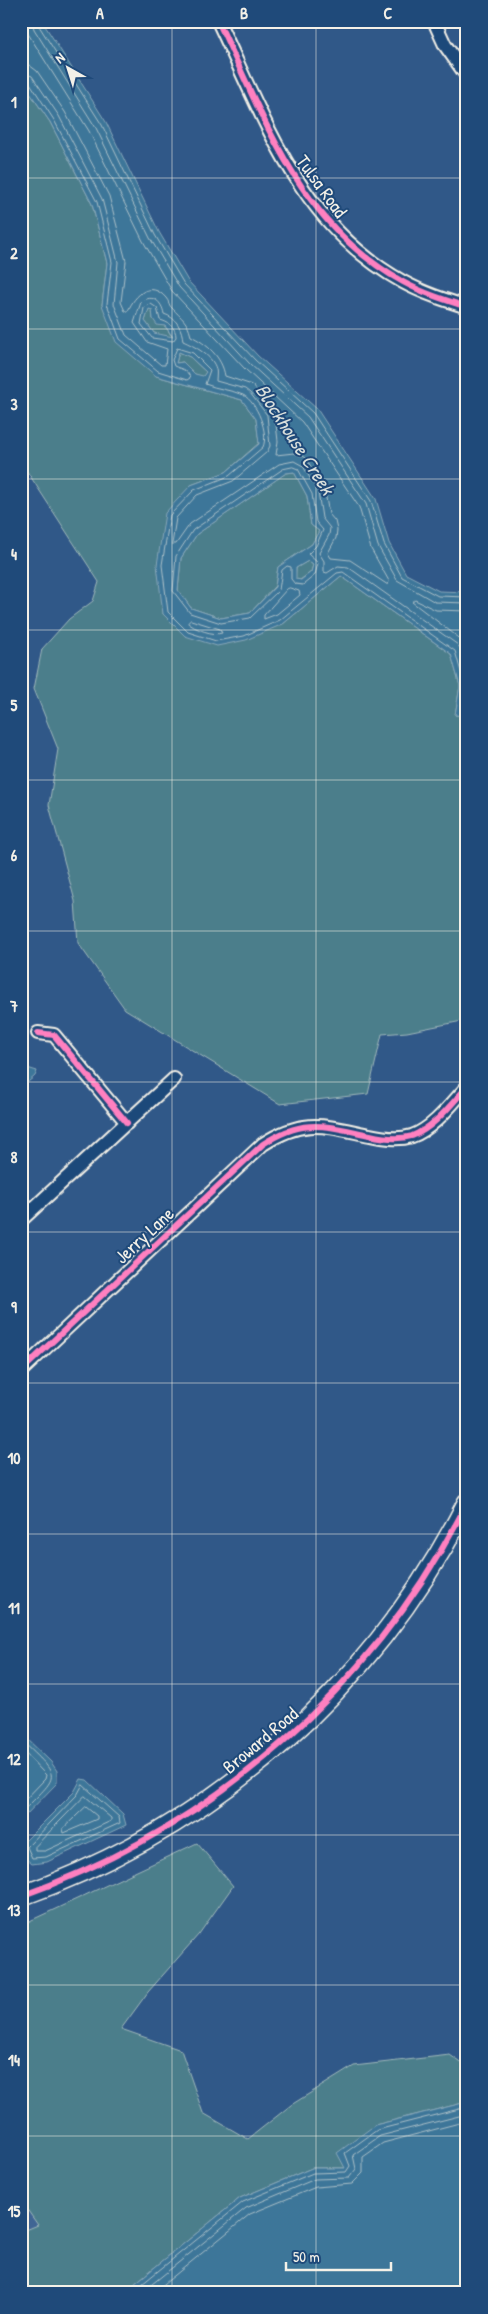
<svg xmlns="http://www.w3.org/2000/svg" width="488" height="2314" font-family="'Patrick Hand',sans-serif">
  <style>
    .built { fill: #416594 }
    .green { fill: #4c7e8b; stroke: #a0b8ba }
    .water { fill: #3e7699; stroke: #87a7b9; fill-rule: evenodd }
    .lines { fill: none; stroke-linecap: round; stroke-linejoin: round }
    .shore { stroke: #abc0c8; stroke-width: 1 }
    .street-casing { stroke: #f4f1e8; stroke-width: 16 }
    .secondary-casing { stroke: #f4f1e8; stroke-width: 22 }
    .street { stroke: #1f4a7a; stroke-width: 12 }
    .secondary { stroke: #1f4a7a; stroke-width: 19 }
    .cycleway-casing { stroke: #1f4a7a; stroke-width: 9 }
    .cycleway { stroke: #ff80c0; stroke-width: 6 }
    .grid { fill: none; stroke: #f4f1e8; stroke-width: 1; stroke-opacity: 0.55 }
    .labels { text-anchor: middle; stroke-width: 4; stroke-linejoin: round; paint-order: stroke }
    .street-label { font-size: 19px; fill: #f4f1e8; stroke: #1f4a7a }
    .water-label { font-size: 20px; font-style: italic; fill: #d9dfdc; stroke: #1f4a7a }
    .neatline { fill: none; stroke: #f4f1e8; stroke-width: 2 }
    .grid-label { font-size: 16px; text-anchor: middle; font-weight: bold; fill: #f4f1e8 }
  </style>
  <rect width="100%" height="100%" fill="#305888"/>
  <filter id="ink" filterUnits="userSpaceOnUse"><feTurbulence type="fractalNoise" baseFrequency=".02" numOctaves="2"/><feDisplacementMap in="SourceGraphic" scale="10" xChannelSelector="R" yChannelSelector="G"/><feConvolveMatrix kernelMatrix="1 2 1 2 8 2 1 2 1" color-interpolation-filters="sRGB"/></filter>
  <g filter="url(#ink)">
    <path class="built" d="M21,2201l17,24 -17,7z"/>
    <path class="green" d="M21,80l29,42 42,82 15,59 -5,42 54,71 86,24 14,19 3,24 -33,29 -35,13 -28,129 120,10 58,-48 110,78 9,32 -5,29 12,1v304l-60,12 -25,2 -14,60 -88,10 -155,-95 -47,-66 -3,-42 -26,-96 9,-56 -24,-60 8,-40 27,-30 24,-18 6,-19 -78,-120z
      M149,309l3,1 1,9 12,7 8,12 -19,-5 -9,-12z
      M179,352l11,5 16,15 -3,5 -8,-3 -12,-12 -7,1z
      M294,472l13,24 4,29 8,6 -7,13 -34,23 -3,19 -25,27 -29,5 -30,-10 -13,-18 3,-32 16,-24 89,-61z
      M308,561l5,4 -2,7 -11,8 -5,-1 1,-11z
      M197,1843l36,43 -34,48 -51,58 -27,37 60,21 22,63 45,26 43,-34 63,-39 96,-11 17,12v35l-92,23 -29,43h-34l-72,30 -117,95h-102v-61l17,-7 -17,-24v-276z"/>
    <path class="water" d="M21,21h21l64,101 53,110 29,49 70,75 59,53 59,90 13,44 17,31 33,17 28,1v124l-12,-1 5,-29 -9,-32 -110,-78 -58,48 -37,16 -29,6 -32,-10 -22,-22 -6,-49 8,-52 26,-28 35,-13 33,-28 -3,-25 -14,-19 -86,-24 -40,-34 -14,-37 5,-42 -15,-59 -42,-82 -29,-42zM149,309l3,1 1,9 4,6 8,1 8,11 -19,-4 -9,-12zM179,352l11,5 16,15 -3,4 -8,-2 -12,-12 -7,1zM294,472l13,24 4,29 8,6 -7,13 -34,23 -3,20 -25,26 -29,5 -30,-10 -13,-18 3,-32 16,-24 89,-61zM308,561l5,4 -2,7 -10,8 -5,-1v-11z
      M21,1066l16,5 -2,5 -14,12z
      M21,1733l30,29 6,9v12l-36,37z
      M81,1779l6,1 36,34 3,11 -79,37 -15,2c-8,-6 -10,-12 -9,-21l51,-51z
      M467,2102v191h-344l117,-95 72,-30h33l-8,-15 38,-28z"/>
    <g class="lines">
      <path class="shore" d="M32,21l2,8 62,99 54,110 29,49 71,77 58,53 58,87 12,42 19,34 38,22 32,1
        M38,21l1,5 63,99 53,110 29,49 71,76 58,53 58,88 13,43 18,33 36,19 29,1
        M21,64l8,1 8,6 28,41 44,84 17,65 -5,41 4,9h3c7,-17 23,-31 38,-13 3,3 3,8 6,10 10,11 15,12 19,28 16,8 31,21 34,40l27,9 20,23 3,8 3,25 -2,14 18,-2 11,4 19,30 5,27 6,7 2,9 -1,8 -8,15 3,5 19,2 38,25 1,-4 -18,-32 -12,-42 -57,-85 -57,-53 -73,-78 -29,-50 -54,-110 -62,-99 -2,-11
        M21,72l11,4 27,40 43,83 16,63 -4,42 12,31 35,30h4l2,-16 -20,-7 -13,-19 7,-21c12,-9 21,0 23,12 13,4 18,15 19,27 11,5 30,15 33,28 1,4 0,8 0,12l29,8 5,4 17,22 3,31 -3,6 -34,29 -36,14 -21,23 -4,26h4l14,-20 89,-60 15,-3 9,5 15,26 4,26 8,10 -1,7 -10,18 5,8v11l3,1 11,-7 10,1 110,78 4,6 5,17
        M21,78l7,2 26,40 43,82 15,60 -5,42 13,35 38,32 29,9 3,-2c-2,-9 -10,-9 -16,-12l-2,-6 5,-12 16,5 17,17 -5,14c12,5 27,6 38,11 14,7 26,38 20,52l-34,29 -35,14 -24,25 -8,50 6,47 20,20 28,9 28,-5 36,-16 57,-47 6,-1 112,79 10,35 -3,23 5,2
        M151,304l6,4 3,12c8,2 16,7 16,17l-3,4 -21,-3 -11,-14 3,-16z
        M293,467l5,2 14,25 4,28 7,8 -7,16 -8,8 10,9 -3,12 -12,10 -8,-1 -4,-5v-12l-4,-1 -5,4 -3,20 -29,28 -29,5 -31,-10 -17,-22 3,-35 17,-26 90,-61z
        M290,588l9,3 1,4 -23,19 -13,5v-4l23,-26z
        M467,611l-31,-1 -21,-10 -3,2 55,42
        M191,620l29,9 2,4c-8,3 -28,-4 -34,-10z
        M21,1740c42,40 39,33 0,73
        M21,1749l25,26 -1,4 -24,25
        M83,1785l36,32 1,6 -74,34 -14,1 -5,-11 50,-52z
        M85,1796l26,22v3l-66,30h-10v-4z
        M86,1807l11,9v3l-33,14 -1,-4z
        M131,2293l112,-91 70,-29 33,-1 4,-6 -5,-13 32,-23 90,-23
        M141,2293l105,-85 69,-29 34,-1 7,-9 -3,-14 27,-19 87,-22
        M153,2293l97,-79 66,-27 36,-3 11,-11v-16l20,-14 84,-22"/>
      <g class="street-casing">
        <path id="street" d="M218,21c48,101 82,204 185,261 20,11 42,18 64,25
          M434,21l11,24 22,31
          M38,1033l16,2 73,88
          M21,1220l153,-141
          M21,1371l242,-227c41,-27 62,-18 107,-9 13,3 29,5 42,1 22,-8 40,-33 55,-49"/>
      </g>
      <g class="secondary-casing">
        <path id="secondary" d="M21,1896c194,-69 353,-209 446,-393"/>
      </g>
      <use href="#street" class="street"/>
      <use href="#secondary" class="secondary"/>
      <g class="cycleway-casing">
        <path id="cycleway" d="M218,21c48,101 82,204 185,261 20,11 42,18 64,25
          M38,1033l16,2 73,88
          M21,1371l242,-227c41,-27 62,-18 107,-9 13,3 29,5 42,1 22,-8 40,-33 55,-49
          M21,1896c194,-69 353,-209 446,-393"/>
      </g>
      <use href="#cycleway" class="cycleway"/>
    </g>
  </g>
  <path class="grid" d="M172,21v2272M316,21v2272M21,178h446M21,329h446M21,479h446M21,630h446M21,780h446M21,931h446M21,1082h446M21,1232h446M21,1383h446M21,1534h446M21,1684h446M21,1835h446M21,1985h446M21,2136h446"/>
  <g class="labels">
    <g class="street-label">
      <text transform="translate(322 186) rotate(54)" y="7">Tulsa Road</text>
      <text transform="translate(144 1235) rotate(-43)" y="7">Jerry Lane</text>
      <text transform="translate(260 1740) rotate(-40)" y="7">Broward Road</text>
    </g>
    <g class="water-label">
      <text transform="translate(295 439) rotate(57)" y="7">Blockhouse Creek</text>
    </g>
  </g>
  <rect width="488" height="2314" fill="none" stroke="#1f4a7a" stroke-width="55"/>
  <g transform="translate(68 68) rotate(321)" stroke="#1f4a7a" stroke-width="4" paint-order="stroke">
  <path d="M0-4L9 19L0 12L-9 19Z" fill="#f4f1e8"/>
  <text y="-8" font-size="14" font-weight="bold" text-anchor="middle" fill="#f4f1e8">N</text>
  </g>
  <path d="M286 2262v8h105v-8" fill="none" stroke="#f4f1e8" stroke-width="2.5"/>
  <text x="293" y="2262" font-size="15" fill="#f4f1e8" stroke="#1f4a7a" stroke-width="4" paint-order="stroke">50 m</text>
  <rect x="28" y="28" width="432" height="2258" class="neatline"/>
  <g class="grid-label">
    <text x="100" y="19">A</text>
    <text x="244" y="19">B</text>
    <text x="388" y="19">C</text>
    <text x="14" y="108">1</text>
    <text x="14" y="259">2</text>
    <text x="14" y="410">3</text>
    <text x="14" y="560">4</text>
    <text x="14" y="711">5</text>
    <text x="14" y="861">6</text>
    <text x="14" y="1012">7</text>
    <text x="14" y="1163">8</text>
    <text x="14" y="1313">9</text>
    <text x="14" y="1464">10</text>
    <text x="14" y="1614">11</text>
    <text x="14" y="1765">12</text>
    <text x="14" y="1916">13</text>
    <text x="14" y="2066">14</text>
    <text x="14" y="2217">15</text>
  </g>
</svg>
